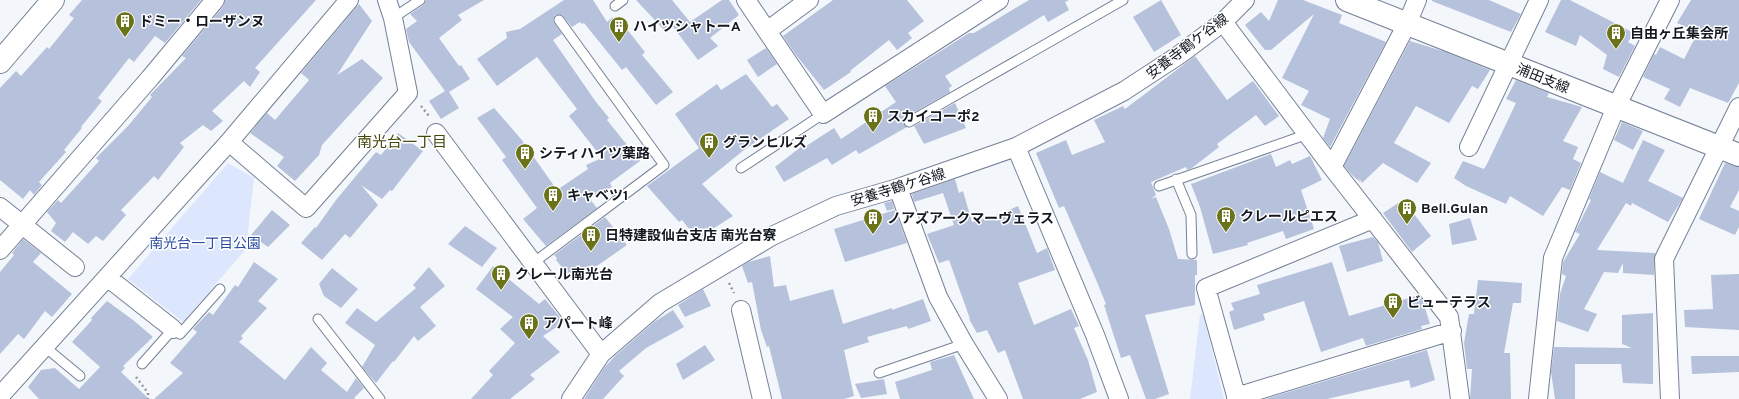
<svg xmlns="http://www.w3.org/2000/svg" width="1739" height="399" font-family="Overpass,'Noto Sans JP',sans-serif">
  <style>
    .green { fill: #dce7fe }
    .building { fill: #b6c2db }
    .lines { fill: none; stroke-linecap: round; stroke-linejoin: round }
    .lane-casing { stroke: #758097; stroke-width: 11 }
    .street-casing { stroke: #758097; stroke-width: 20 }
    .secondary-casing { stroke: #758097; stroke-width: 24 }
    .path { stroke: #94989e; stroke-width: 2.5; stroke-dasharray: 2 3; stroke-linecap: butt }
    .lane { stroke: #fff; stroke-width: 9 }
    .street { stroke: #fff; stroke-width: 18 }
    .secondary { stroke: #fff; stroke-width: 22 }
    .labels { text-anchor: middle; stroke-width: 3; stroke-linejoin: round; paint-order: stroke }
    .poi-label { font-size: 14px; font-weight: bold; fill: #141821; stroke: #fff; text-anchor: start }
    .street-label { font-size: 14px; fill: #141821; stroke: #fff }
    .park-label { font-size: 14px; fill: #284ba1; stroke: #fff }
    .neighbourhood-label { font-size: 15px; fill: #42470a; stroke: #fff }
  </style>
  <rect width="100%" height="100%" fill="#f3f6fb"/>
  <path class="green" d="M228,163l26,15 -8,71 -63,73 -55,-43z
    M1203,314l21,85h-34l10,-84z"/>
  <path class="building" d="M82,0h119l-36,43 -10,-7 -21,26 -5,-4 -31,40 4,3 -21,26 1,1 -18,22 2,2 -27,30 3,3 -8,10 -4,-5 -7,9 -23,-19v-92l16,-17 5,5 26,-29 2,2 25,-31 -5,-3z
    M225,0h91l-61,68 5,4 -10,15 -6,-6 -32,30 11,10 -12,10 -8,-6 -23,18 4,4 -26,33 -4,-4 -33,34 5,5 -23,26 -7,-5 -8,8 -15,-12 -8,10 -14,-11 5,-8 -9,-11 11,-12 3,3 38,-42 -3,-3 32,-32 24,-29 -2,-2 36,-37 -4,-2 41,-49z
    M426,0h58l-26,15 4,5 -23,18 20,28 2,-1 9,14 -21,13 10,16 -18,11 -12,-18 16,-10 -36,-49 -3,-13 11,-8 -7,-7 13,-9z
    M564,0h29l14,22 5,-4h6l27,34 -3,3 31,37 -17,13 -30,-38 -4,3 -38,-47 -2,1 -2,-2 -8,5 -10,-12h-7l-2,6 9,13 -9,6 43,62 13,16 -2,2 33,41 -30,22 2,4 -23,11 8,10 -51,38 -23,-27 14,-11 -35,-48 4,-3 -29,-39 17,-10 27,31 36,51 31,-21 -2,-4 16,-7 -33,-42 8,-7 -40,-52 -40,29 -20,-27 30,-21 -1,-6 14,-3z
    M636,0h36l18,22 32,-22h7l10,15 -29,23 8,8 -20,14 -27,-36 -7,6z
    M833,0h74l17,21 -16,12 4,5 -15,12 -8,-10 -39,31 1,1 -27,18 -28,-35 -13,-19z
    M1029,0h40l-4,2 4,8 -21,12 -4,-7 -99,61 7,10 -3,2 1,4 -44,25 -3,5 4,5 -48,27 -3,-4 -24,15 -5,-7 -43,24 -9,-15 27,-21 1,2 31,-20 7,11 55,-37 -11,-16 48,-30 36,-23h5z
    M1161,0l20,35 -27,17 -21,-35z
    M1278,0h25l39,15 -3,8 47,19 -56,105 -7,-9 7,-19 -29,-14 8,-14 -27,-13 32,-64 -43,36h-6l-20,-25 16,-13 8,9z
    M1432,0h57l32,14 -10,18 -79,-31z
    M1561,0h9l64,33 -6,9 7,4 -16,31 -16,-8 4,-14 -27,-20 -4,11 -31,-14z
    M1691,0h48v83l-11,20 -38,-15 -10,19 -16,-8 6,-10 -27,-12 11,-23 2,1 4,-8 24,12 14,-27 -21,-9z
    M359,4l13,17 -35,54 25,-16 21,19 -61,67 -3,10 -24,26 -18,-15 7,-9 -34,-24 17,-20 8,7 34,-40 -8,-7z
    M1410,41l36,11 44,18 -12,19 -6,-3 -23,37 -33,-17 -22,37 37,20 -14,20 -34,-20 -21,20 -3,-5 1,4 -8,-7 -8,-9z
    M766,48l11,16 -19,13 -11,-17z
    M1195,56l32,44 26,-19 26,35 -14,10 -9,-11 -39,29 2,3 -27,21 -5,2 -1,-3 -35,15 5,13 -5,4 5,-2 13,32 9,30 19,1v15h-2v30l-50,10 24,79 -14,5h-9l-16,-44 -9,3 -17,-53 2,-1 -12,-29 -30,-69 -5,2 -23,-55 30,-13 6,15 33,-13 -11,-22 29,-14 2,3z
    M746,74l26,33 5,-3 12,15 -45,31 -42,34 31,32 -36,23 -15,-19 -3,2 -32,-36 52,-38 -24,-34 42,-30 4,6z
    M1516,80l33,13 -2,4 35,10 -19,34 15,6 -5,12 8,4 -11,27 -8,-3 -19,29 -33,-20 -4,8 -40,-18 -12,-8 9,-17 21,8 3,-5 29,-61 -10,-4z
    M955,103l11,25 -42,16 -10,-18z
    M1622,122l21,9 -10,19 -19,-10z
    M398,133l25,18 -31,40 -2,-1 -8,9 -21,-14 17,20 -28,33 -5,-4 -23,26 -21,-17 14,-16 1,1 20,-28 40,-48 5,3z
    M1643,140l22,10 -17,31 35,17 -15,24 -36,-19 -1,3 -5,-3 -29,47 58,3 -1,22 -31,-2v-10l-5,10 -14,-1 -20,37 13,5 -9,18 -31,-11 3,-27 6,-18 -4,-2 1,-12 17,-28 -5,-2 16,-32 -2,-1 11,-27 23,11z
    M1271,154l5,13 14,-7 2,4 18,-8 12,24 -21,10 13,39 -28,10 -3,-8 -36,12 1,2 -35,9 -13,-47 -9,-23z
    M1725,163l14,4v23l-9,17 9,4v16l-4,8 -36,-16z
    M955,179l4,14 4,-2 9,31 23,-6 23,-10 19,47 10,-5 8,22 -37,13 16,42 37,-16 8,17 -5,2 14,32 9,32 -17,7h-57l-18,-49 -7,3 -11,-23 -10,3 -8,-14h1l-21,-59 -10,3 -12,-29 27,-9 -11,-32 -29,9 -2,-8z
    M1403,200l28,36 -19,16 -29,-39z
    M892,201l2,8 -7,2 -3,-8z
    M272,210l18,15 -22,22 -17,-12z
    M895,210l12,33 -62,19 -11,-33z
    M605,217l22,28 -53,37 -18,-22 1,-2 -3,-3z
    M1470,218l7,22 -25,5 -3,-21z
    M465,226l32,22 -15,19 -34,-23z
    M1373,237l5,5 5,19 -36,11 -8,-26z
    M23,239l18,14 -8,9 39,32 -20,23 -7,-6 -21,28 -6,-5 -18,20v-82l14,-17 -2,-2z
    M770,256l4,31 12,-2 4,16 43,-12 10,35 49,-16v2l31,-11 8,22 -23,8 -1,-3 -40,11 2,5 -25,8 10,46 -10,3h-62l-13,-53 -2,1 -6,-17 -9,-48 -4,1 -6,-17 6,-4z
    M254,262l24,17 -20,22 9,7 -26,28 2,2 -4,4 46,38 26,-33 16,16 -6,7 26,22 9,-14 8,10 -10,10 2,1h-202l29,-26 -13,-10 27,-31 -4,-3 16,-17 4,3 22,-30 3,2z
    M1332,262l17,54 70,-21 4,6 7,23 -9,2 1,3 -56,17 -3,-8 -42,14 -17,-51 -41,13 2,6 -31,10 -5,-18 5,-2 -3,-7 29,-9 -3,-9z
    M493,266l46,38 6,-5 19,23 -21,14 17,16 -30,23 5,4 -25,20h-39l22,-24 -4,-4 26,-28 -15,-14 13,-12 -37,-28z
    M429,267l16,19 -25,21 16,19 -18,15 -4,-5 -20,26 -1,-1 -17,22 -14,-16 13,-22 -30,-22 12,-15 19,14 40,-34 -3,-3z
    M332,268l26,21 -17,19 -17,-12 -5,-12z
    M1739,274v56l-54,-3 -1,-17 29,-1 -2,-34z
    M1478,280l44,3 -1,20h-8l-9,50h6l1,46h-41l2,-30h-5l-3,-26 5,-29h5z
    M703,289l8,17 -26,11 -7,-12z
    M107,301l26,19 20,17 -30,29 2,2 -4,4 28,27h-110l-11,-12 13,-17 14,-2 24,21 21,-22 -28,-25 20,-22 -1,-2z
    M673,310l11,17 -38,21 -27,23 5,5 -21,23h-19l20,-31 11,-12 39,-34z
    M1653,313v71l-30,-1 -2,-19h-46v35h-20l-4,-27 3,-25 78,1 -10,-4v-29z
    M705,345l10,15 -32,20 -7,-16z
    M1427,350l8,30 -24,8 -2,-8 -82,19h-62z
    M954,355l20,44h-74l-5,-17 37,-12 -2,-8z
    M1691,356h48v16l-47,2z
    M884,379l3,15 -26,4 -6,-14z"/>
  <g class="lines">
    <g class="lane-casing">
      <path id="lane" d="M615,6l8,-6
        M393,18l27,-18
        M909,122l214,-122
        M741,168l82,-54
        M1176,179l15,36 1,39
        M1159,186l149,-52
        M533,263l131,-98 -105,-145
        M318,319l62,80
        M45,347l35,29
        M142,364l31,-35 7,5 40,-45
        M879,373l85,-29"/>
    </g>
    <g class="street-casing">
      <path id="street" d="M746,0l77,114 176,-114
        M1223,22l109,145 117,150 11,82
        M767,31l42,-31
        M436,133l165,221
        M229,142l77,66 102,-115 -15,-75 -6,-18
        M1016,147l79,188 24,64
        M1469,147l70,-147
        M1332,167l75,-143 10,-24
        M898,188l40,109 26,47 34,55
        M0,207l75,60
        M0,250l150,-172 65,-78
        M107,277l66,52
        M741,310l21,89
        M0,396l229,-254 120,-142
        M1236,397l216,-66
        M571,399l30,-45 59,-51 112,-67 64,-30 62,-18 118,-41 108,-56 55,-36 44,-33 22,-22
        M1237,399l-31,-111 167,-69
        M1538,399l15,-141 63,-151 54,-107
        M1670,399l-6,-140 75,-152"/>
    </g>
    <g class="secondary-casing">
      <path id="secondary" d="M1347,0l392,155
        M0,62l53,-62"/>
    </g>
    <path class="path" d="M421,106l8,10
      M729,283l5,10
      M136,377l12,16v6"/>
    <use href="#lane" class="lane"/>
    <use href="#street" class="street"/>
    <use href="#secondary" class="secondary"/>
  </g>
  <defs>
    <g id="building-pin" transform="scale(1)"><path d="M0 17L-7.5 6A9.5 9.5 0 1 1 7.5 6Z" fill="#6a721a" stroke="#fff"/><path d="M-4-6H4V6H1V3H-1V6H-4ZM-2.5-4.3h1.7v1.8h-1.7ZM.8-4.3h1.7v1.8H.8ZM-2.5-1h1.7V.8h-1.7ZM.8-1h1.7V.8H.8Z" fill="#fff"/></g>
  </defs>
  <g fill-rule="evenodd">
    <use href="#building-pin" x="125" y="21"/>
    <use href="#building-pin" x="619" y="26"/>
    <use href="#building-pin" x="1616" y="33"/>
    <use href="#building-pin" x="873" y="116"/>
    <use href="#building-pin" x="709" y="142"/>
    <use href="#building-pin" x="525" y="153"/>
    <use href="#building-pin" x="553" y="195"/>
    <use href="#building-pin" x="1407" y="208"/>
    <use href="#building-pin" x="1226" y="216"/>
    <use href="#building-pin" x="873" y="218"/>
    <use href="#building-pin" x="591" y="235"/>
    <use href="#building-pin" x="501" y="274"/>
    <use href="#building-pin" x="1393" y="302"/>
    <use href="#building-pin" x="529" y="323"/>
  </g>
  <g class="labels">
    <g class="poi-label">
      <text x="139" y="26">ドミー・ローザンヌ</text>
      <text x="633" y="31">ハイツシャトーA</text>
      <text x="1630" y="38">自由ヶ丘集会所</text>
      <text x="887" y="121">スカイコーポ2</text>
      <text x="723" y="147">グランヒルズ</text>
      <text x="539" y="158">シティハイツ葉路</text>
      <text x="567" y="200">キャベツ1</text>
      <text x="1421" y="213">Bell.Gulan</text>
      <text x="1240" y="221">クレールピエス</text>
      <text x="887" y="223">ノアズアークマーヴェラス</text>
      <text x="605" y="240">日特建設仙台支店 南光台寮</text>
      <text x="515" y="279">クレール南光台</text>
      <text x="1407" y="307">ビューテラス</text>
      <text x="543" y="328">アパート峰</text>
    </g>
    <g class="street-label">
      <text transform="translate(1187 46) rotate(-37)" y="5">安養寺鶴ケ谷線</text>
      <text transform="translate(1543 78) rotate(22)" y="5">浦田支線</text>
      <text transform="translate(898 187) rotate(-17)" y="5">安養寺鶴ケ谷線</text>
    </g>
    <g class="park-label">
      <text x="205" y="248">南光台一丁目公園</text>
    </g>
    <g class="neighbourhood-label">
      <text x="402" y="147">南光台一丁目</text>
    </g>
  </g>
</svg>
